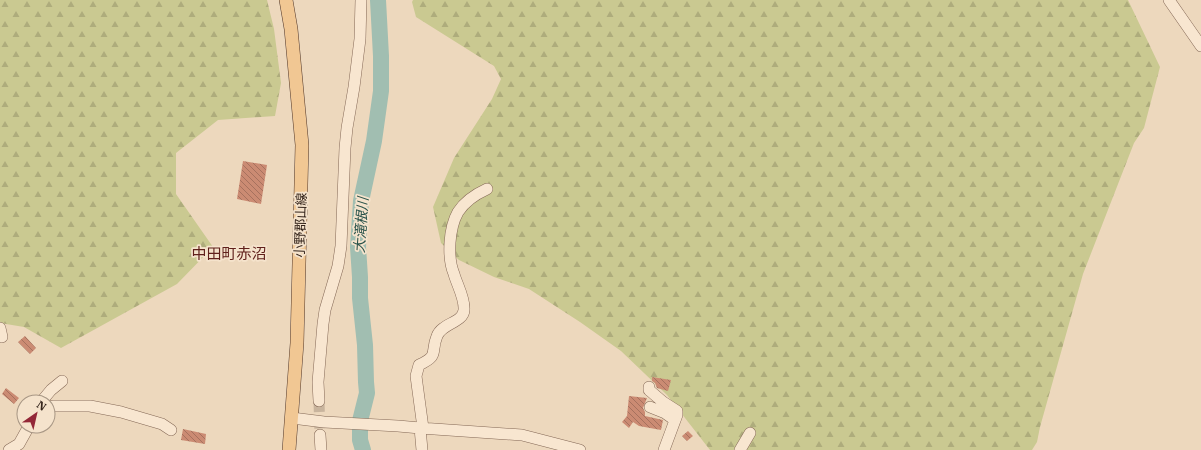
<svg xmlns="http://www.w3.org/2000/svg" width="1201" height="450" font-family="'IBM Plex Serif','Noto Sans JP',serif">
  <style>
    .forest { fill: url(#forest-firs) }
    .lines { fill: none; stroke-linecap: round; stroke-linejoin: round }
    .river { stroke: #a1beb1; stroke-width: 16 }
    .building { fill: url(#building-back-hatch) }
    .minor-tunnel { stroke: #c8b49d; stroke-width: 11; stroke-dasharray: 11 5.5; stroke-linecap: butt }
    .minor-casing { stroke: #846856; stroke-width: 12 }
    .major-casing { stroke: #52382b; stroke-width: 14 }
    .minor { stroke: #f8e6d0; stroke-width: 11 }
    .major { stroke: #f1c793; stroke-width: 13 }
    .labels { text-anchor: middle; stroke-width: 3.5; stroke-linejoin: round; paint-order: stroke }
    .street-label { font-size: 13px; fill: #34241b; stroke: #f5e3cc }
    .water-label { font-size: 14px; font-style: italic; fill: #2a534b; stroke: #f5e3cc }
    .quarter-label { font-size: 15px; fill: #60201b; stroke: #f5e3cc }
  </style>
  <defs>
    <pattern id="forest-firs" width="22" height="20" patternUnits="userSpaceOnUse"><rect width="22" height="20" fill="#cac991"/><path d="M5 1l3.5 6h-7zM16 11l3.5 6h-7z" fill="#aeac7c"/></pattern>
    <pattern id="building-back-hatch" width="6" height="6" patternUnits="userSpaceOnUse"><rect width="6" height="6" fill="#cb8b73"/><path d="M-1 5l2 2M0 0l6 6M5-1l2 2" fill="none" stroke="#a6715e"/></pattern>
  </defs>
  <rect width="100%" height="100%" fill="#edd8bd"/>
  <path class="forest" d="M0,0h267l7,29 7,54 -6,33 -57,4 -42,33v41l37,53 -36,37 -116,64 -37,-21 -24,-4z
    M413,0h715l32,67 -16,61 -10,15 -51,131 -43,153 -3,15 -5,8h-322l-43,-55 -46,-44 -41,-29 -51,-33 -35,-12 -35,-17 -18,-17 -8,-36 21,-49 38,-59 9,-20 -7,-13 -78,-49 -4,-15z"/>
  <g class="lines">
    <path class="river" d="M363,450l-3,-10v-19l7,-28 -1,-11 -1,-37 -5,-47v-21l-2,-30 3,-46 13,-60 7,-50v-35l-3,-56"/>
  </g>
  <path class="building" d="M243,161l24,4 -6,39 -24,-5z
    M25,336l11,12 -6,6 -12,-12z
    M652,377l19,3 -3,11 -11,-3 -2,-5 -3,-2z
    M6,388l13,10 -5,6 -12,-10z
    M629,396l18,2 -4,10 2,4v4l18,4 -2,10 -22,-4 -6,-4 -4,6 -7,-6 5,-6z
    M183,429l23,5 -1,10 -24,-4z
    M688,431l5,5 -6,5 -5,-5z"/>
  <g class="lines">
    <path class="minor-tunnel" d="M319,401l1,34"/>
    <g class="minor-casing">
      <path id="minor" d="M1169,0l32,46
        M0,328l2,9
        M649,387v3l14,12 14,9v4l-13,35
        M319,401l-1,-19 5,-58 2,-14 13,-44 3,-20 4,-98 2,-20 7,-41 6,-48 1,-39
        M41,402l10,-12 11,-9
        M650,407l15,6 10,7
        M48,409l5,-3h37l31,6 41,12 9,6
        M292,418l32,4 74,4 22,2 102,7 58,15
        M420,428l2,22
        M423,428l-7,-52 3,-11c21,-10 11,-12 18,-29 5,-13 26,-13 27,-26 1,-12 -7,-25 -10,-36 -7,-17 -5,-46 4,-62 7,-11 18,-18 29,-23
        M320,435l1,15
        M9,450l10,-6 10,-18
        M740,450l10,-17"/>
    </g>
    <g class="major-casing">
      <path id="major" d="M286,0l5,29 11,116 -5,198 -8,107"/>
    </g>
    <use href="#minor" class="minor"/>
    <use href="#major" class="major"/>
  </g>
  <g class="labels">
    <g class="street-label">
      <text transform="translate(300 225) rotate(-88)" y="5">小野郡山線</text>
    </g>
    <g class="water-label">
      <text transform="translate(361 225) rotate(-86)" y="5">大滝根川</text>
    </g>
    <g class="quarter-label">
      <text x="229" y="259">中田町赤沼</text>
    </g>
  </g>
  <g transform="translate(36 414) rotate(34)"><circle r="19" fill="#f5e3cc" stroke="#a89785"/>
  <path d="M0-3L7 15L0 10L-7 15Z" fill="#932737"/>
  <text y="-6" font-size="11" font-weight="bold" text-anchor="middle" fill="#34241b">N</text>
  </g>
</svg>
